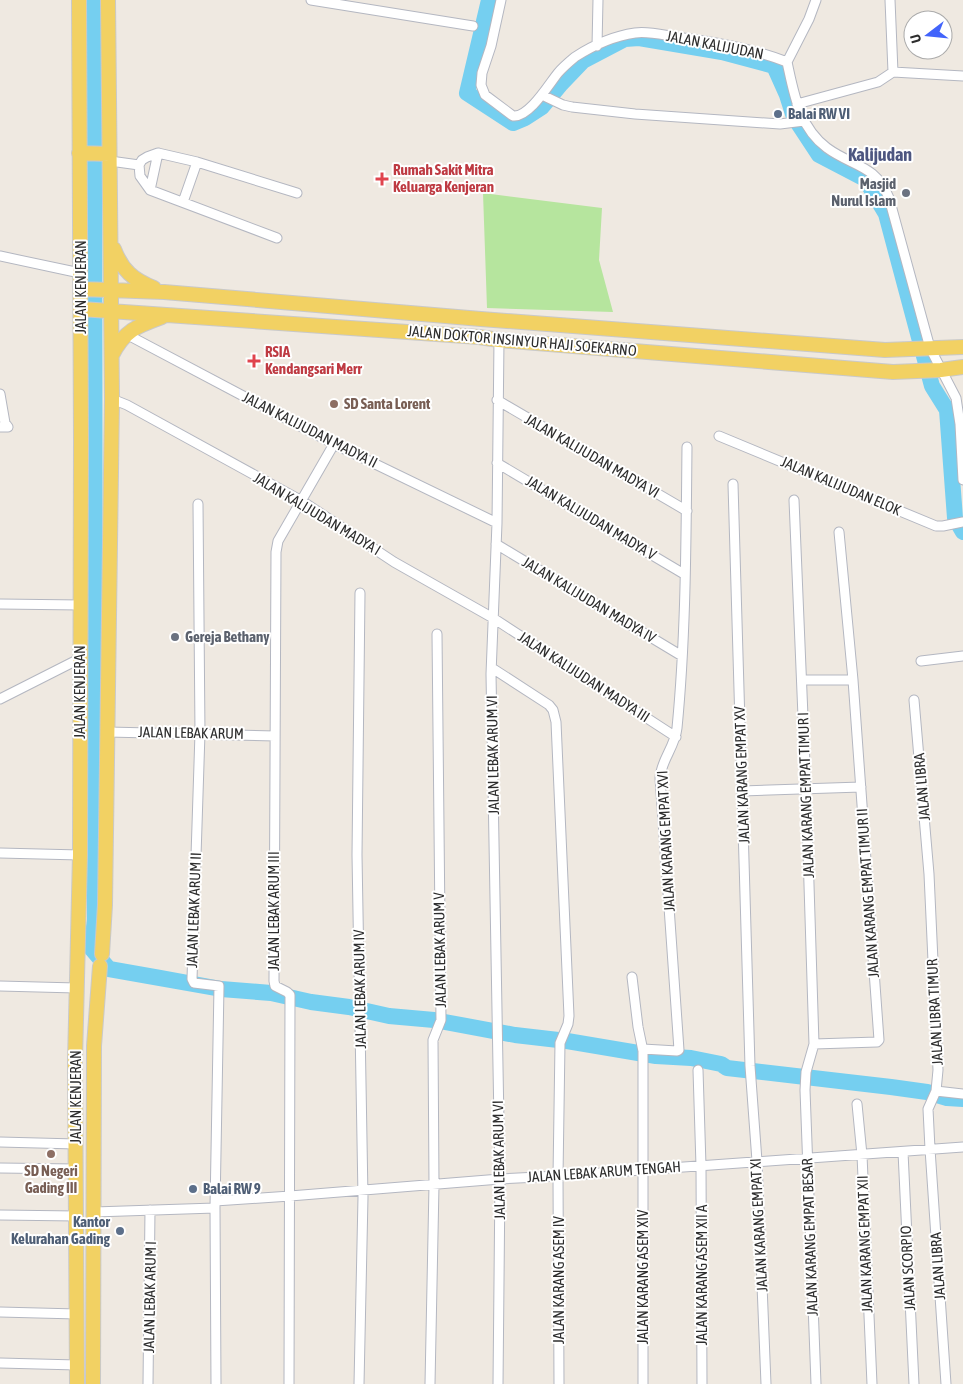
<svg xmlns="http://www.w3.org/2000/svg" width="963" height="1384" font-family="'Asap Condensed',sans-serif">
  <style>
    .green { fill: #b6e59e }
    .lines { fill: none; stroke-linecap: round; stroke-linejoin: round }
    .river { stroke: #75cff0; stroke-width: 16 }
    .minor-casing { stroke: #b4b7c1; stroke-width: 11 }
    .primary-casing { stroke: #c9c9c9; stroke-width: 16 }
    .minor { stroke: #fff; stroke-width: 9 }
    .primary { stroke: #f2d163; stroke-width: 14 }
    .service-dot { fill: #5c6f8a; stroke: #fff; stroke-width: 2 }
    .health-dot { fill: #e0444e; stroke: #fff; stroke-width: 2 }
    .worship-dot { fill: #6b7280; stroke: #fff; stroke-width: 2 }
    .education-dot { fill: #8d6e63; stroke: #fff; stroke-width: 2 }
    .labels { text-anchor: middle; stroke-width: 4; stroke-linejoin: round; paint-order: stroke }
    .street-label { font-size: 15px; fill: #2e2e2e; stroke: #fff }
    .service-label { font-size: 15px; font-weight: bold; fill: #4e5e75; stroke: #fff; text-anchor: start }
    .health-label { font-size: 15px; font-weight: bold; fill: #be3a42; stroke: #fff; text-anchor: start }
    .worship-label { font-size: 15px; font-weight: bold; fill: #5b616d; stroke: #fff; text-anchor: end }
    .education-label { font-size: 15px; font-weight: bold; fill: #785e54; stroke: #fff; text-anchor: start }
    .quarter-label { font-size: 18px; font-weight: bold; fill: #4d5680; stroke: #fff }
  </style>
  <rect width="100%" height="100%" fill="#efe9e1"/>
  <path class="green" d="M483,193l119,15 -3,52 14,52 -126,-4z"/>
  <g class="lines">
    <path class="river" d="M94,0l1,920 -4,28 18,21 51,9 61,11 50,4 40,9 38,5 40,9 45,4 81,15 52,6 89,15 35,2 30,6 6,4 164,19 36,5 20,6 16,1
      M489,0l-22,93 46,30 12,-5 17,-11 19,-23 22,-23 42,-22 14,-1 83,14 52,14 13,29 7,22 25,38 46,24 21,35 46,172 15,24 8,108 8,14"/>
    <g class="minor-casing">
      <path id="minor" d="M311,0l162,26
        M501,0l-10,46 -9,27 -1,12 4,10 28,21c16,2 36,-32 45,-43 5,-6 11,-11 17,-16 17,-11 39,-21 60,-24 13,-2 28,2 41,4 38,5 75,11 111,25
        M597,46l1,-46
        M787,62c7,32 12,65 40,86 26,19 48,16 62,50l41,150 26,50 4,26 3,56
        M787,62l22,-43 7,-19
        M893,72l70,4
        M542,95l21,10 9,2 63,7 145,10 24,-3
        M797,104l81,-22 15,-10 -3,-72
        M110,161l29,4
        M150,190l8,-37
        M183,202l14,-40
        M277,238l-127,-48 -10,-14 -1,-11 3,-5 5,-3 11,-4 39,9 100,31
        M0,256l80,17
        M126,334l208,110 163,79
        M0,394l5,29 3,4h-8
        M112,399l15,6 175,96 92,61 99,56 183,119
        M497,400l190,111
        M719,436l217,90h7l20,-4
        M497,463l187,111
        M733,484l17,582 7,95 9,223
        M794,500l12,289 8,255 -8,28 -1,18 11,294
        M198,504l2,229 -8,246 2,4 25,3 -4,222 1,176
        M496,544l186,112
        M0,604l81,1
        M921,661l42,-5
        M492,668l57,37 4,5 3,12 13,294 -1,8 -8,19 -2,133 1,208
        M802,680h51
        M0,699l81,-41
        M914,700l15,174 9,196 -2,21 -8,18 2,40 16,235
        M108,732l167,4
        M742,791l119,-4
        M0,853l80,2
        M632,977l6,50 5,24v333
        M0,986l76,2
        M814,1044l63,-2 2,-2 -26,-360 -14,-148
        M643,1049l34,2 2,-1 -19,-272c1,-18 15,-31 17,-50 9,-93 9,-188 10,-281
        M698,1070l3,96 1,218
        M936,1091l27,3
        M857,1104l5,51 10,229
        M0,1142l76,2
        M903,1152l11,232
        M0,1168l76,1
        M215,1201l75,-5 210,-17 58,-3 405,-29
        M94,1212l121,-4
        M0,1215l76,1
        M0,1312l77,2
        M0,1363l77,2
        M148,1384l2,-174
        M289,1384l1,-389 -3,-3 -12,-6 -1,-5 2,-429 2,-11 56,-97
        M359,1384l4,-187 -6,-342 3,-262
        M430,1384l4,-199 -1,-145 8,-20 -4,-386
        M498,1384l2,-205 -9,-505 6,-151 2,-183"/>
    </g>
    <g class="primary-casing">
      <path id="primary" d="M79,153l30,1
        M114,249c8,21 19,31 40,39
        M81,289l83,3 317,27 404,31 78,-3
        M81,309l398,28 20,3 394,32 48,-2 22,-3
        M112,355c13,-25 25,-29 50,-38
        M102,954l3,-49 7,-506 -4,-399
        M77,1384l-2,-323 5,-206 1,-415 -2,-440
        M93,1384l1,-338 6,-80"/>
    </g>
    <use href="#minor" class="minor"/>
    <use href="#primary" class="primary"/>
  </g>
  <g class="service-dot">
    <circle cx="778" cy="114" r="5"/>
    <circle cx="193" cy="1189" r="5"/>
    <circle cx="120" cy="1231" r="5"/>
  </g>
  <g class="health-dot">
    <path d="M379.5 171.5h5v5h5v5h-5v5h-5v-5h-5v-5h5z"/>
    <path d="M251.5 353.5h5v5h5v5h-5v5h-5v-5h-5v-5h5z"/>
  </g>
  <g class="worship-dot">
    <circle cx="906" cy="193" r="5"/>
    <circle cx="175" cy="637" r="5"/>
  </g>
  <g class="education-dot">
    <circle cx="334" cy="404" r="5"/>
    <circle cx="51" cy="1154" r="5"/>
  </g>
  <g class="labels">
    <g class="street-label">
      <text transform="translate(715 45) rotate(11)" y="5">JALAN KALIJUDAN</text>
      <text transform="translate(81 287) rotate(-90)" y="5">JALAN KENJERAN</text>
      <text transform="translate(522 341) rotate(5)" y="5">JALAN DOKTOR INSINYUR HAJI SOEKARNO</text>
      <text transform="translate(310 430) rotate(27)" y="5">JALAN KALIJUDAN MADYA II</text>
      <text transform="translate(592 456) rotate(30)" y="5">JALAN KALIJUDAN MADYA VI</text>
      <text transform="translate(841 486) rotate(23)" y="5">JALAN KALIJUDAN ELOK</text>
      <text transform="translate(317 514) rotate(31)" y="5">JALAN KALIJUDAN MADYA I</text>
      <text transform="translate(591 518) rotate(31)" y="5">JALAN KALIJUDAN MADYA V</text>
      <text transform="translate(589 600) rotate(31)" y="5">JALAN KALIJUDAN MADYA IV</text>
      <text transform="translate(584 677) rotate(33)" y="5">JALAN KALIJUDAN MADYA III</text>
      <text transform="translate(80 692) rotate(-90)" y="5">JALAN KENJERAN</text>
      <text transform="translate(191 733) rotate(1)" y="5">JALAN LEBAK ARUM</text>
      <text transform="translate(493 755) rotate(-91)" y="5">JALAN LEBAK ARUM VI</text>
      <text transform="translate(742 775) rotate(-92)" y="5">JALAN KARANG EMPAT XV</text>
      <text transform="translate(922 787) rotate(-95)" y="5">JALAN LIBRA</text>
      <text transform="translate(806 795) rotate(-92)" y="5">JALAN KARANG EMPAT TIMUR I</text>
      <text transform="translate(666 841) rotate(-93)" y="5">JALAN KARANG EMPAT XVI</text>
      <text transform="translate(868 893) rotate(-94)" y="5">JALAN KARANG EMPAT TIMUR II</text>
      <text transform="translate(194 910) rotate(-88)" y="5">JALAN LEBAK ARUM II</text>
      <text transform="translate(274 911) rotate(-90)" y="5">JALAN LEBAK ARUM III</text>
      <text transform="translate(440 950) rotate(-91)" y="5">JALAN LEBAK ARUM V</text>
      <text transform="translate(360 989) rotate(-91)" y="5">JALAN LEBAK ARUM IV</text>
      <text transform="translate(935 1012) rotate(-93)" y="5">JALAN LIBRA TIMUR</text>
      <text transform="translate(76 1097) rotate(-90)" y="5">JALAN KENJERAN</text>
      <text transform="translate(499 1160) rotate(-91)" y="5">JALAN LEBAK ARUM VI</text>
      <text transform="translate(604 1172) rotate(-4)" y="5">JALAN LEBAK ARUM TENGAH</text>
      <text transform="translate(759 1225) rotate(-93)" y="5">JALAN KARANG EMPAT XI</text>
      <text transform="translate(810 1237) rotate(-92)" y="5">JALAN KARANG EMPAT BESAR</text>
      <text transform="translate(865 1244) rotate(-92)" y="5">JALAN KARANG EMPAT XII</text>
      <text transform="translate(938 1266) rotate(-94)" y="5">JALAN LIBRA</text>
      <text transform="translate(908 1268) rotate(-93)" y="5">JALAN SCORPIO</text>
      <text transform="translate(702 1275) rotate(-90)" y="5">JALAN KARANG ASEM XII A</text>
      <text transform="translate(643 1277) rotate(-90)" y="5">JALAN KARANG ASEM XIV</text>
      <text transform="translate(559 1280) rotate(-90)" y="5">JALAN KARANG ASEM IV</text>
      <text transform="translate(150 1297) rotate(-89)" y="5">JALAN LEBAK ARUM I</text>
    </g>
    <g class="service-label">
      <text x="788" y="119">Balai RW VI</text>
      <text x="203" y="1194">Balai RW 9</text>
      <text x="110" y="1227" text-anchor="end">Kantor<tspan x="110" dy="17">Kelurahan Gading</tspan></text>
    </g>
    <g class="health-label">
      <text x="393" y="175">Rumah Sakit Mitra<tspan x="393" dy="17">Keluarga Kenjeran</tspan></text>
      <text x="265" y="357">RSIA<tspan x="265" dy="17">Kendangsari Merr</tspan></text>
    </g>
    <g class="worship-label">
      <text x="896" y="189">Masjid<tspan x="896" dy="17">Nurul Islam</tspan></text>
      <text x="185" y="642" text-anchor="start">Gereja Bethany</text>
    </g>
    <g class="education-label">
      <text x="344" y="409">SD Santa Lorent</text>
      <text x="51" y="1176" text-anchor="middle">SD Negeri<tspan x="51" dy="17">Gading III</tspan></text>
    </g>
    <g class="quarter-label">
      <text x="880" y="161">Kalijudan</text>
    </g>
  </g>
  <g transform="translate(928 35) rotate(254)"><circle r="24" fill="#ffffff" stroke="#ababab"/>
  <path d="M0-4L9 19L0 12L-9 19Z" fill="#4264fb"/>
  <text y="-8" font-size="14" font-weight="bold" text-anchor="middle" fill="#2e2e2e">U</text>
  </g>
</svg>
